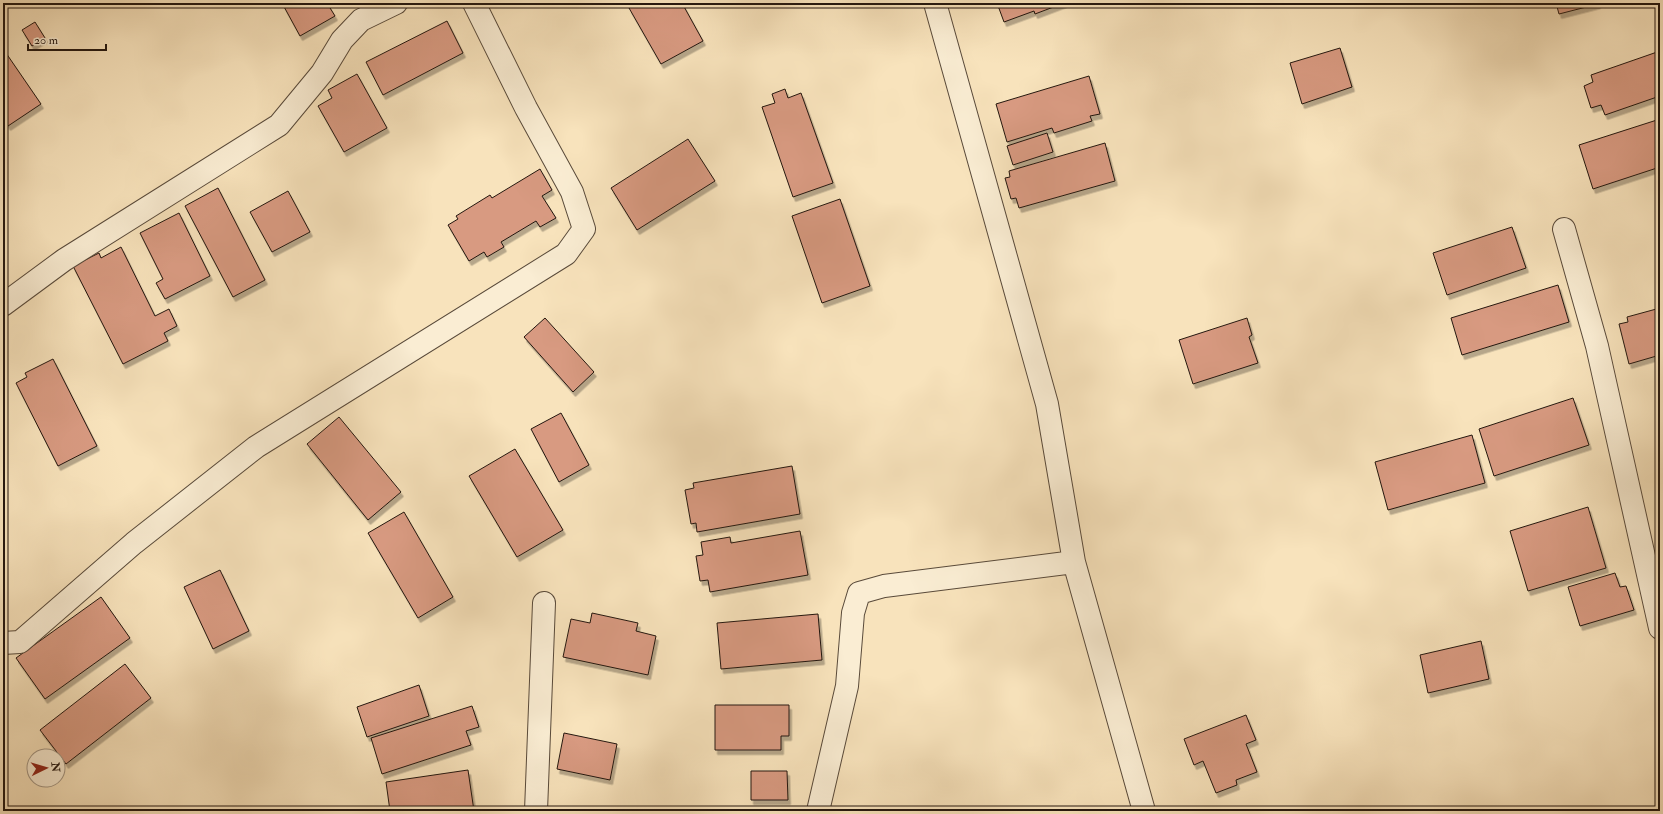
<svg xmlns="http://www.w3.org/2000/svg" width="1663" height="814" font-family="'IM FELL Double Pica',serif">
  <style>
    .building { fill: #d89a81; stroke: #24170f; filter: url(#shadow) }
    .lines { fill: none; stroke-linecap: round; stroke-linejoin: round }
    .minor-casing { stroke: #594a3a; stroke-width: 24 }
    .minor { stroke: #faedd3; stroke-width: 22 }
  </style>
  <defs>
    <filter id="shadow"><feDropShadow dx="2.5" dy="4.5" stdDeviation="0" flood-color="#0004"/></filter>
  </defs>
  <rect width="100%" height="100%" fill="#f8e3bc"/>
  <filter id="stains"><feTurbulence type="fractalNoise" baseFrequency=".005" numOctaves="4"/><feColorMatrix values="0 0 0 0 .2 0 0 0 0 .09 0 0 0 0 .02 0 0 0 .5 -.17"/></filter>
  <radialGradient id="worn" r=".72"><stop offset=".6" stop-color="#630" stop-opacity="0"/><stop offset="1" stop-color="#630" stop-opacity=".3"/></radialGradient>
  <path class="building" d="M282,3h45l8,13 -35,20z
    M638,3h44l21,38 -42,23 -32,-56z
    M997,3h67l-29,11 -1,-3 -30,11z
    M1556,3h42v1l-39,10z
    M447,21l16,32 -80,42 -17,-33z
    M35,22l10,16 -13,8 -10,-16z
    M1340,48l12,39 -50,17 -12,-41z
    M1660,51v50l-2,1 -1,-5 -52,18 -4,-10 -10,3 -7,-22 9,-4 -2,-7z
    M6,53l35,51 -33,22 -5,-8v-63z
    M357,74l30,54 -43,24 -26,-46 14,-8 -4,-8z
    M1089,76l11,38 -10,2 2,5 -38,12 -2,-5 -45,14 -11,-38z
    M785,89l3,9 13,-5 32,90 -40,14 -31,-90 13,-4 -3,-9z
    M1660,119v48l-67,22 -14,-44z
    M1047,133l6,19 -40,13 -6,-19z
    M688,139l27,42 -78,49 -26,-42z
    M1105,143l10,38 -96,27 -3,-10 -5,1 -6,-21 5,-1 -1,-6z
    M540,169l12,21 -10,6 14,22 -16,9 -4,-6 -35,21 3,5 -17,10 -3,-5 -15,9 -21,-36 10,-6 -2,-3 34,-21 2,3z
    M218,188l47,92 -32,17 -48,-91z
    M288,191l22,41 -38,20 -22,-40z
    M840,199l30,87 -48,17 -30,-87z
    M179,213l31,63 -45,23 -9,-16 7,-4 -23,-46z
    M1512,227l14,41 -79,27 -14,-42z
    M121,247l34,69 14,-7 8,17 -13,7 4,8 -45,23 -50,-98 26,-13 2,5z
    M1558,285l11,37 -107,33 -11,-37z
    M1660,308v47l-31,9 -10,-40 9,-2 -1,-5z
    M545,318l49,54 -21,20 -49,-55z
    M1247,318l5,17 -3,2 9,26 -65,21 -14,-44z
    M53,359l44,87 -39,20 -42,-83 11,-6 -2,-4z
    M1573,398l16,47 -95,31 -15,-47z
    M561,413l28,52 -30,17 -28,-53z
    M339,417l62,75 -33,28 -61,-76z
    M1472,435l13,48 -97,27 -13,-48z
    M515,449l48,81 -46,27 -48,-81z
    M792,466l8,48 -103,18 -1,-9 -5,1 -6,-34 9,-2 -1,-5z
    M1588,507l18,61 -78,23 -18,-60z
    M404,512l49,85 -35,21 -50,-85z
    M800,531l8,44 -98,17 -2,-12 -8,1 -4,-25 7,-1 -2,-13 29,-5 1,6z
    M220,570l29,61 -36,18 -29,-62z
    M1615,573l5,14 6,-1 8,24 -54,16 -12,-39z
    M101,597l29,41 -85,61 -29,-41z
    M592,613l46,10 -2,8 20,5 -8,39 -85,-18 8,-38 19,4z
    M818,614l4,46 -101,9 -4,-46z
    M1481,641l8,38 -61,14 -8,-38z
    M125,664l26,34 -85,66 -26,-34z
    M419,685l10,31 -62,21 -10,-30z
    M715,705h74v31h-8v14h-66z
    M472,706l7,21 -13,4 5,14 -89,29 -11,-36z
    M1246,715l10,25 -10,4 11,28 -21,8 1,5 -21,8 -13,-32 -9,4 -10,-26z
    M564,733l53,11 -7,36 -53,-11z
    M468,770l6,41h-84l-4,-29z
    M751,771h36l1,29h-37z"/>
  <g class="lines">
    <g class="minor-casing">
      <path id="minor" d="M935,3l112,401 27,158 70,249
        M1564,229l33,117 63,282
        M3,305l61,-45 215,-135 43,-52 20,-33 19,-20 35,-17
        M3,643l17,-1 114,-99 122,-96 310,-193 18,-25 -12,-37 -46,-84 -52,-105
        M536,811l8,-208
        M818,811l29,-125 6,-73 6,-20 25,-7 190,-24"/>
    </g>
    <use href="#minor" class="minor"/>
  </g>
  <rect width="1663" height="814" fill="none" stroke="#f8e3bc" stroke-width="16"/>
  <rect x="4" y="4" width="1655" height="806" fill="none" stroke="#24170f" stroke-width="2"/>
  <rect x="8" y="8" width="1647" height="798" fill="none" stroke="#24170f"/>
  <g transform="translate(46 768) rotate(85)"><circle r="19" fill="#faedd3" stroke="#a49785"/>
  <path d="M0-3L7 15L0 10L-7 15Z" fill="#8f2418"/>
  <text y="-6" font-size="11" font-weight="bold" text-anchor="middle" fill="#24170f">N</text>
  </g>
  <path d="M28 44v6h78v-6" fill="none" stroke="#24170f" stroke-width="2"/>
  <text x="34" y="44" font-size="12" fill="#24170f" stroke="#faedd3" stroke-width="3" paint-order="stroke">20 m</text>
  <rect width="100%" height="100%" filter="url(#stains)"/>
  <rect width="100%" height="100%" fill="url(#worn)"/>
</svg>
